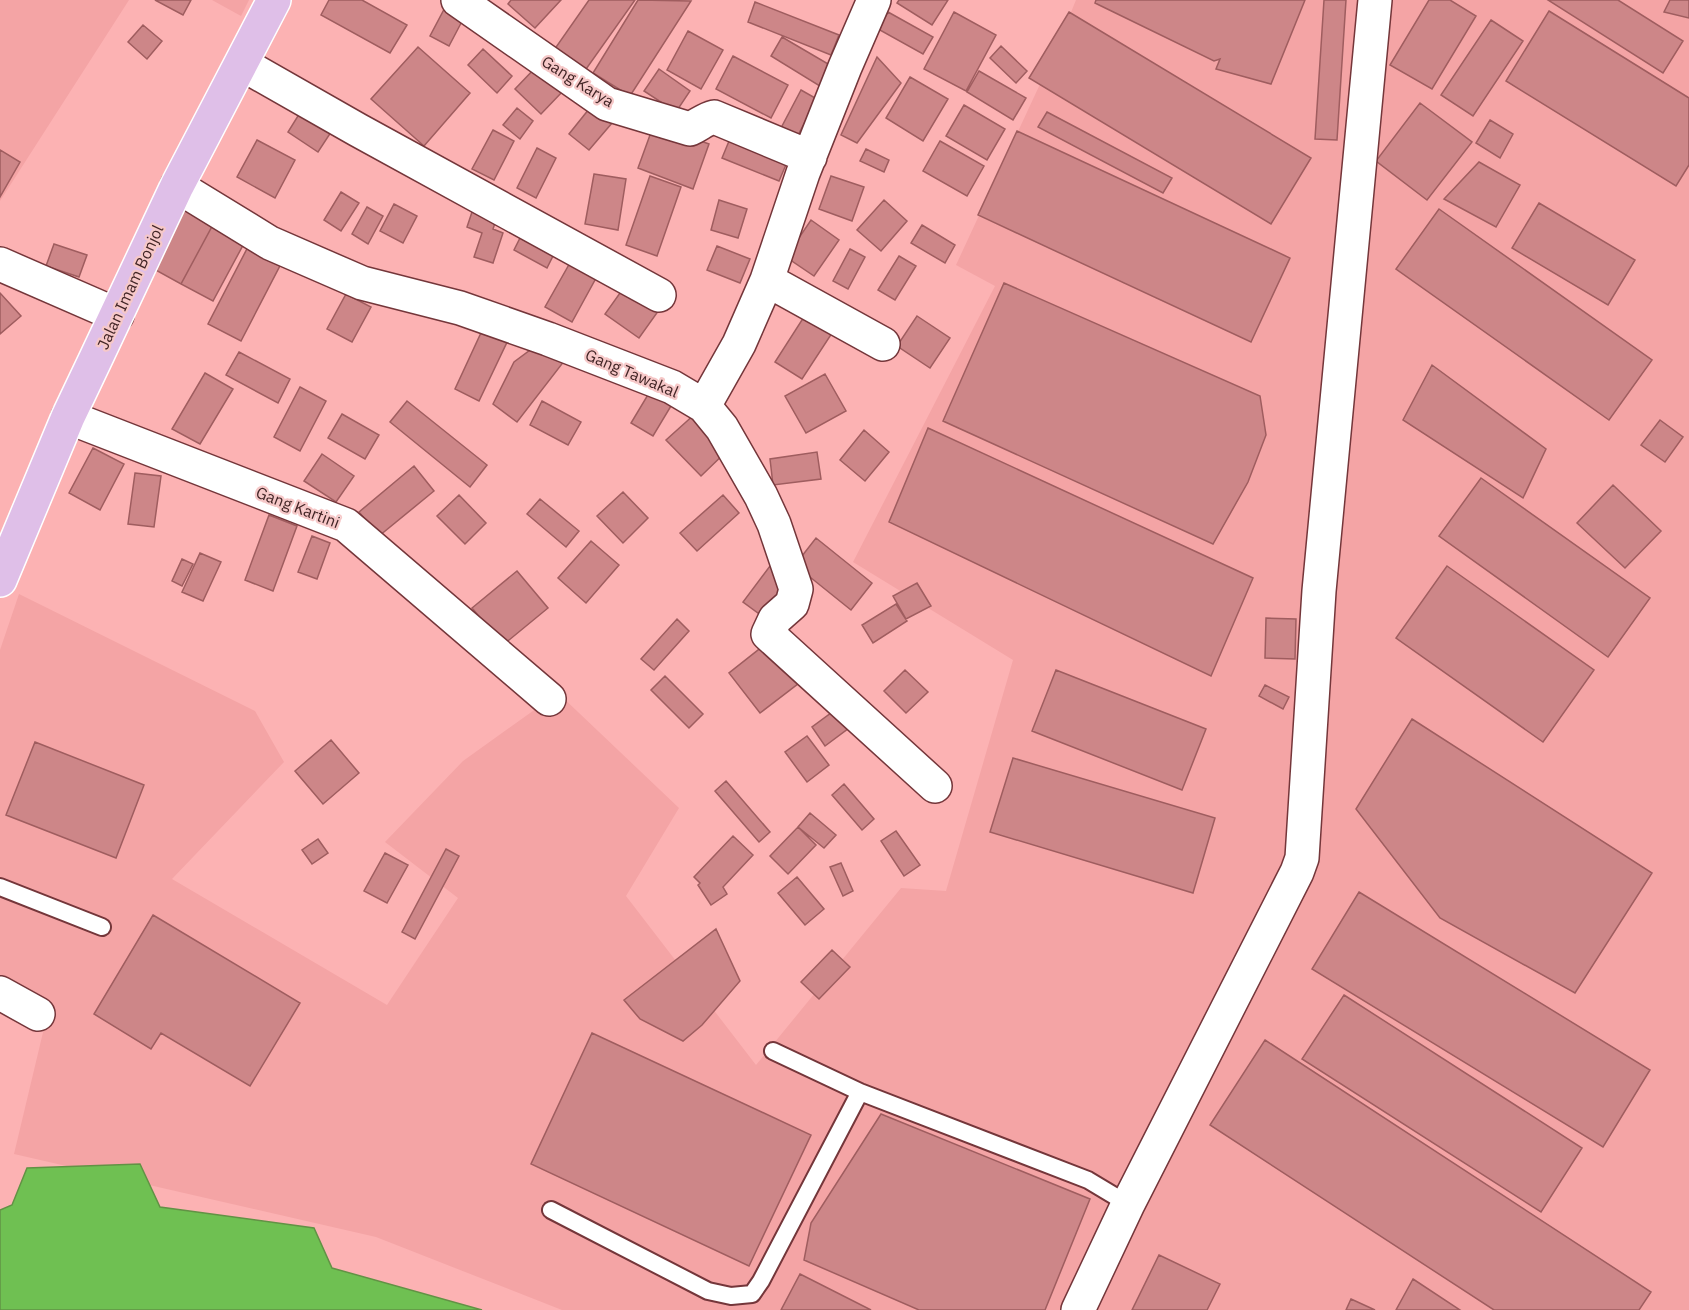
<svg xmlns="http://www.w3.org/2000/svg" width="1689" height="1310" font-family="'IBM Plex Sans',sans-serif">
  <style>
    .built { fill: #f4a4a5 }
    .water { fill: #6fc052; stroke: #629245; stroke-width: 1.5 }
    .building { fill: #cd8688; stroke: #9f5d5f; stroke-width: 1.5 }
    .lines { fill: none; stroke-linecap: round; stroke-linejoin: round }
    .service-casing { stroke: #74363a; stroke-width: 20 }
    .minor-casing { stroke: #74363a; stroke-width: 36 }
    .primary-casing { stroke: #fff; stroke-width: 36 }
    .service { stroke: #fff; stroke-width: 16 }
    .minor { stroke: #fff; stroke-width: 33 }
    .primary { stroke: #dfbfe8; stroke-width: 33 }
    .labels { text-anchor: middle; stroke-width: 4.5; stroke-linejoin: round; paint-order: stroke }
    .street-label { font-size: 16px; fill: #422526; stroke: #f6c8c8 }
  </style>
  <rect width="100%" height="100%" fill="#fcb2b3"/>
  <path class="built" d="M0,0h129l-129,201z
    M212,0h37l-8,16z
    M1076,0h613v1310h-1127l-186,-73 -362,-83 31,-130 -45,-25v-349l19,-56 236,117 29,51 -112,117 215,126 71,-107 -73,-56 78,-81 95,-68 121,115 -53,88 130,169 145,-177 45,3 67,-231 -160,-98 142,-276 -39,-21 98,-211z"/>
  <path class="water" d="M140,1164l20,43 154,21 18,40 150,42h-482v-100l12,-5 15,-37z"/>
  <path class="building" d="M155,0h36l-8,15z
    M329,0h33l45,25 -17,28 -69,-38z
    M449,0l20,8 -20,38 -19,-10z
    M511,0h50l-26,28 -27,-24z
    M589,0h46l-51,72 -30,-22z
    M638,0l53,1 -61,95 -37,-23z
    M899,0h49l-16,25 -35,-22z
    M1096,0h209l-34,84 -55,-15 4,-10 -6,2 -119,-58z
    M1324,0h22l-9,140 -22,-1z
    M1429,0h21l26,16 -44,73 -42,-24z
    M1548,0h70l65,41 -20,32z
    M1670,0h19v18l-25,-6z
    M755,2l84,33 -8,20 -83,-33z
    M1549,11l140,87v67l-13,21 -170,-105z
    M888,12l45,25 -10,17 -45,-25z
    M954,12l42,23 -30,56 -42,-22z
    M1069,12l242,146 -40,66 -242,-146z
    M1491,20l32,21 -50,75 -32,-21z
    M143,25l19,16 -15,18 -19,-17z
    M688,31l35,19 -22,39 -34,-19z
    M782,37l53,31 -12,20 -52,-32z
    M1001,46l26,25 -11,12 -26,-25z
    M418,47l52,46 -46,53 -53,-47z
    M483,49l29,27 -15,17 -29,-28z
    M733,56l55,29 -17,33 -55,-29z
    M877,57l24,26 -44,60 -16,-8z
    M537,66l26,25 -22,23 -26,-25z
    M659,69l31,22 -14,21 -32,-21z
    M979,71l47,27 -13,22 -46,-28z
    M910,77l38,22 -25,42 -37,-23z
    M801,90l16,9 -20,38 -16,-9z
    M597,99l21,17 -29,34 -20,-16z
    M306,103l31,20 -19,29 -30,-20z
    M1420,103l52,39 -45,58 -51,-39z
    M964,105l41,24 -18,31 -41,-24z
    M517,108l16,13 -13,18 -17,-14z
    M1047,112l125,66 -9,15 -125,-66z
    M1490,120l23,14 -13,24 -24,-15z
    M654,124l55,20 -16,45 -55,-21z
    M734,129l57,24 -12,28 -57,-23z
    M493,130l21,11 -20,39 -22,-11z
    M1017,131l273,127 -39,84 -273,-127z
    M257,140l38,20 -20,38 -38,-21z
    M940,141l44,25 -17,30 -44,-25z
    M537,148l19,10 -20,40 -19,-10z
    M866,149l23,11 -5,12 -24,-11z
    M0,150l20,12 -20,35z
    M1479,162l41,23 -24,42 -52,-28z
    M594,174l32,5 -8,51 -33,-6z
    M650,176l31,11 -24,69 -31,-11z
    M831,176l33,11 -12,34 -33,-12z
    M341,192l18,11 -18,28 -17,-11z
    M719,200l28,9 -9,29 -27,-8z
    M884,200l23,21 -26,30 -24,-21z
    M1539,203l96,57 -27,45 -96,-57z
    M188,204l28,15 -35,65 -29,-16z
    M394,204l23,12 -14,27 -23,-12z
    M367,207l16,9 -15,28 -16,-10z
    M473,209l24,8 -4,12 10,4 -10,30 -19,-6 8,-24 -15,-6z
    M1439,209l213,151 -43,60 -213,-151z
    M216,219l32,17 -35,65 -32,-17z
    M811,220l28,20 -25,36 -28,-19z
    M922,225l33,20 -10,18 -34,-20z
    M526,226l33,18 -12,24 -33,-18z
    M251,241l33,17 -43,83 -33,-17z
    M54,244l33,11 -8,22 -33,-11z
    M717,246l33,13 -10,24 -33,-13z
    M850,249l15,8 -17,32 -15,-8z
    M575,254l26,15 -29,53 -27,-15z
    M899,256l17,10 -21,34 -17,-10z
    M630,279l34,24 -25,35 -34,-24z
    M1004,283l256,113 6,39 -18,47 -35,62 -270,-123z
    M0,293l21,23 -21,18z
    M346,294l25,13 -19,35 -25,-13z
    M809,309l27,18 -34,52 -27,-17z
    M917,316l33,22 -20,30 -33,-22z
    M486,322l25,12 -32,67 -24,-12z
    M541,342l24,18 -48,62 -24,-18 21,-42z
    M239,352l51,27 -12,24 -52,-28z
    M1432,365l114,84 -23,49 -120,-78z
    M205,373l28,16 -33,55 -28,-15z
    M825,374l21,37 -40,22 -21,-37z
    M300,387l26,14 -26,50 -26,-14z
    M652,388l22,13 -21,35 -22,-13z
    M407,401l80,64 -17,22 -80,-65z
    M542,401l39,21 -13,23 -38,-20z
    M696,413l34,35 -29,28 -35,-36z
    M342,414l37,21 -14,24 -37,-21z
    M1660,420l23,17 -18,25 -24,-17z
    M928,428l325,150 -42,98 -322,-154z
    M864,430l25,22 -24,29 -25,-21z
    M93,448l31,16 -24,46 -31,-17z
    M817,452l4,27 -48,6 -3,-26z
    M322,454l32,22 -18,26 -32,-21z
    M414,466l20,25 -55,45 -20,-24z
    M135,473l26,3 -7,51 -26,-3z
    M1481,478l169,120 -42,59 -169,-121z
    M1613,485l48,46 -36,37 -48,-45z
    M623,492l25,26 -25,25 -26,-27z
    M459,495l27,28 -21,21 -28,-28z
    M723,495l16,18 -42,38 -17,-18z
    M540,499l39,32 -13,16 -39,-33z
    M269,515l28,11 -24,65 -28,-11z
    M312,536l18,7 -13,36 -19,-7z
    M816,538l56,45 -21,27 -56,-45z
    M591,541l28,24 -33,38 -28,-25z
    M200,553l21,9 -18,39 -21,-9z
    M182,559l11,5 -11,22 -10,-5z
    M770,566l20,15 -28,35 -19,-14z
    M1447,566l147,104 -51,72 -147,-104z
    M517,571l31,37 -45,37 -31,-37z
    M917,583l14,23 -25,13 -13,-23z
    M896,604l11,17 -34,22 -11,-18z
    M1266,618l30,1 -1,40 -30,-1z
    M677,619l12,12 -35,39 -13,-11z
    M772,639l31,41 -43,33 -31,-40z
    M905,670l23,22 -22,21 -22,-22z
    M1056,670l150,59 -24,61 -150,-59z
    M665,676l38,38 -14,14 -38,-38z
    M1265,685l24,12 -6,12 -24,-13z
    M835,710l14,18 -24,18 -13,-19z
    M1412,719l240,154 -77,120 -135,-75 -84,-109z
    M807,736l22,29 -22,17 -22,-30z
    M331,740l28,33 -36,31 -28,-33z
    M35,742l109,43 -28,73 -110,-43z
    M1013,758l202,60 -22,75 -203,-61z
    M726,781l44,51 -11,10 -44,-51z
    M844,784l30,35 -12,11 -30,-35z
    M810,813l26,22 -12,13 -26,-21z
    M798,827l18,18 -28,29 -18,-18z
    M896,831l24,34 -16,11 -23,-35z
    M733,836l20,19 -30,32 4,7 -16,11 -13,-20 2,-2 -6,-6z
    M318,839l10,14 -16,11 -10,-14z
    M446,849l13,7 -44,83 -13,-7z
    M385,853l23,12 -21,38 -23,-12z
    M841,863l12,28 -10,5 -13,-29z
    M797,877l27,32 -19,16 -27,-32z
    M1359,892l291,178 -47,77 -291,-178z
    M153,915l147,88 -50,83 -89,-53 -10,16 -57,-35z
    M716,929l24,52 -38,44 -19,16 -43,-22 -16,-19z
    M832,950l18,17 -31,32 -18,-17z
    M1344,995l238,153 -41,64 -239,-153z
    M592,1033l219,102 -62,131 -218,-102z
    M1265,1040l386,252 -12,18h-145l-284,-185z
    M881,1114l209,85 -45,111h-126l-115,-50 7,-37z
    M1159,1255l61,29 -13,26h-75z
    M800,1274l71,36h-90z
    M1413,1279l47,31h-64z
    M1351,1299l24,11h-29z"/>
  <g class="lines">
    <g class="service-casing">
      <path id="service" d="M0,887l102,40
        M773,1051l87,41 228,88 40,24
        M551,1210l157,81 23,5 21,-2 9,-13 99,-189"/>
    </g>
    <g class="minor-casing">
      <path id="minor" d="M458,0l149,104 83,25c9,-4 15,-10 24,-12l96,40
        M242,64l116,66 301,165
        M177,186l93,57 92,40 98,25 88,31 124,48 32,19 18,22 39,68 13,28 22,65 -4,15 -17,15 -7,15 167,152
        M0,264l117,51
        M767,280l116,64
        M704,406l35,-62 28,-64 36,-107 42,-106 29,-67
        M68,417l278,108 203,174
        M0,993l38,21
        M1078,1310l50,-106 169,-332 5,-14 17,-267 56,-591"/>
    </g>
    <g class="primary-casing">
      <path id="primary" d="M0,580l68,-163 29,-61 80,-170 97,-186"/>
    </g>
    <use href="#service" class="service"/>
    <use href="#minor" class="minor"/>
    <use href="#primary" class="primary"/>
  </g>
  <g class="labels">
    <g class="street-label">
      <text transform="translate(578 81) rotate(32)" y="6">Gang Karya</text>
      <text transform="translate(130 287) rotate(-65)" y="6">Jalan Imam Bonjol</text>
      <text transform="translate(632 373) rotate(23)" y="6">Gang Tawakal</text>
      <text transform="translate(298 507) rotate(21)" y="6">Gang Kartini</text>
    </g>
  </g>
</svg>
